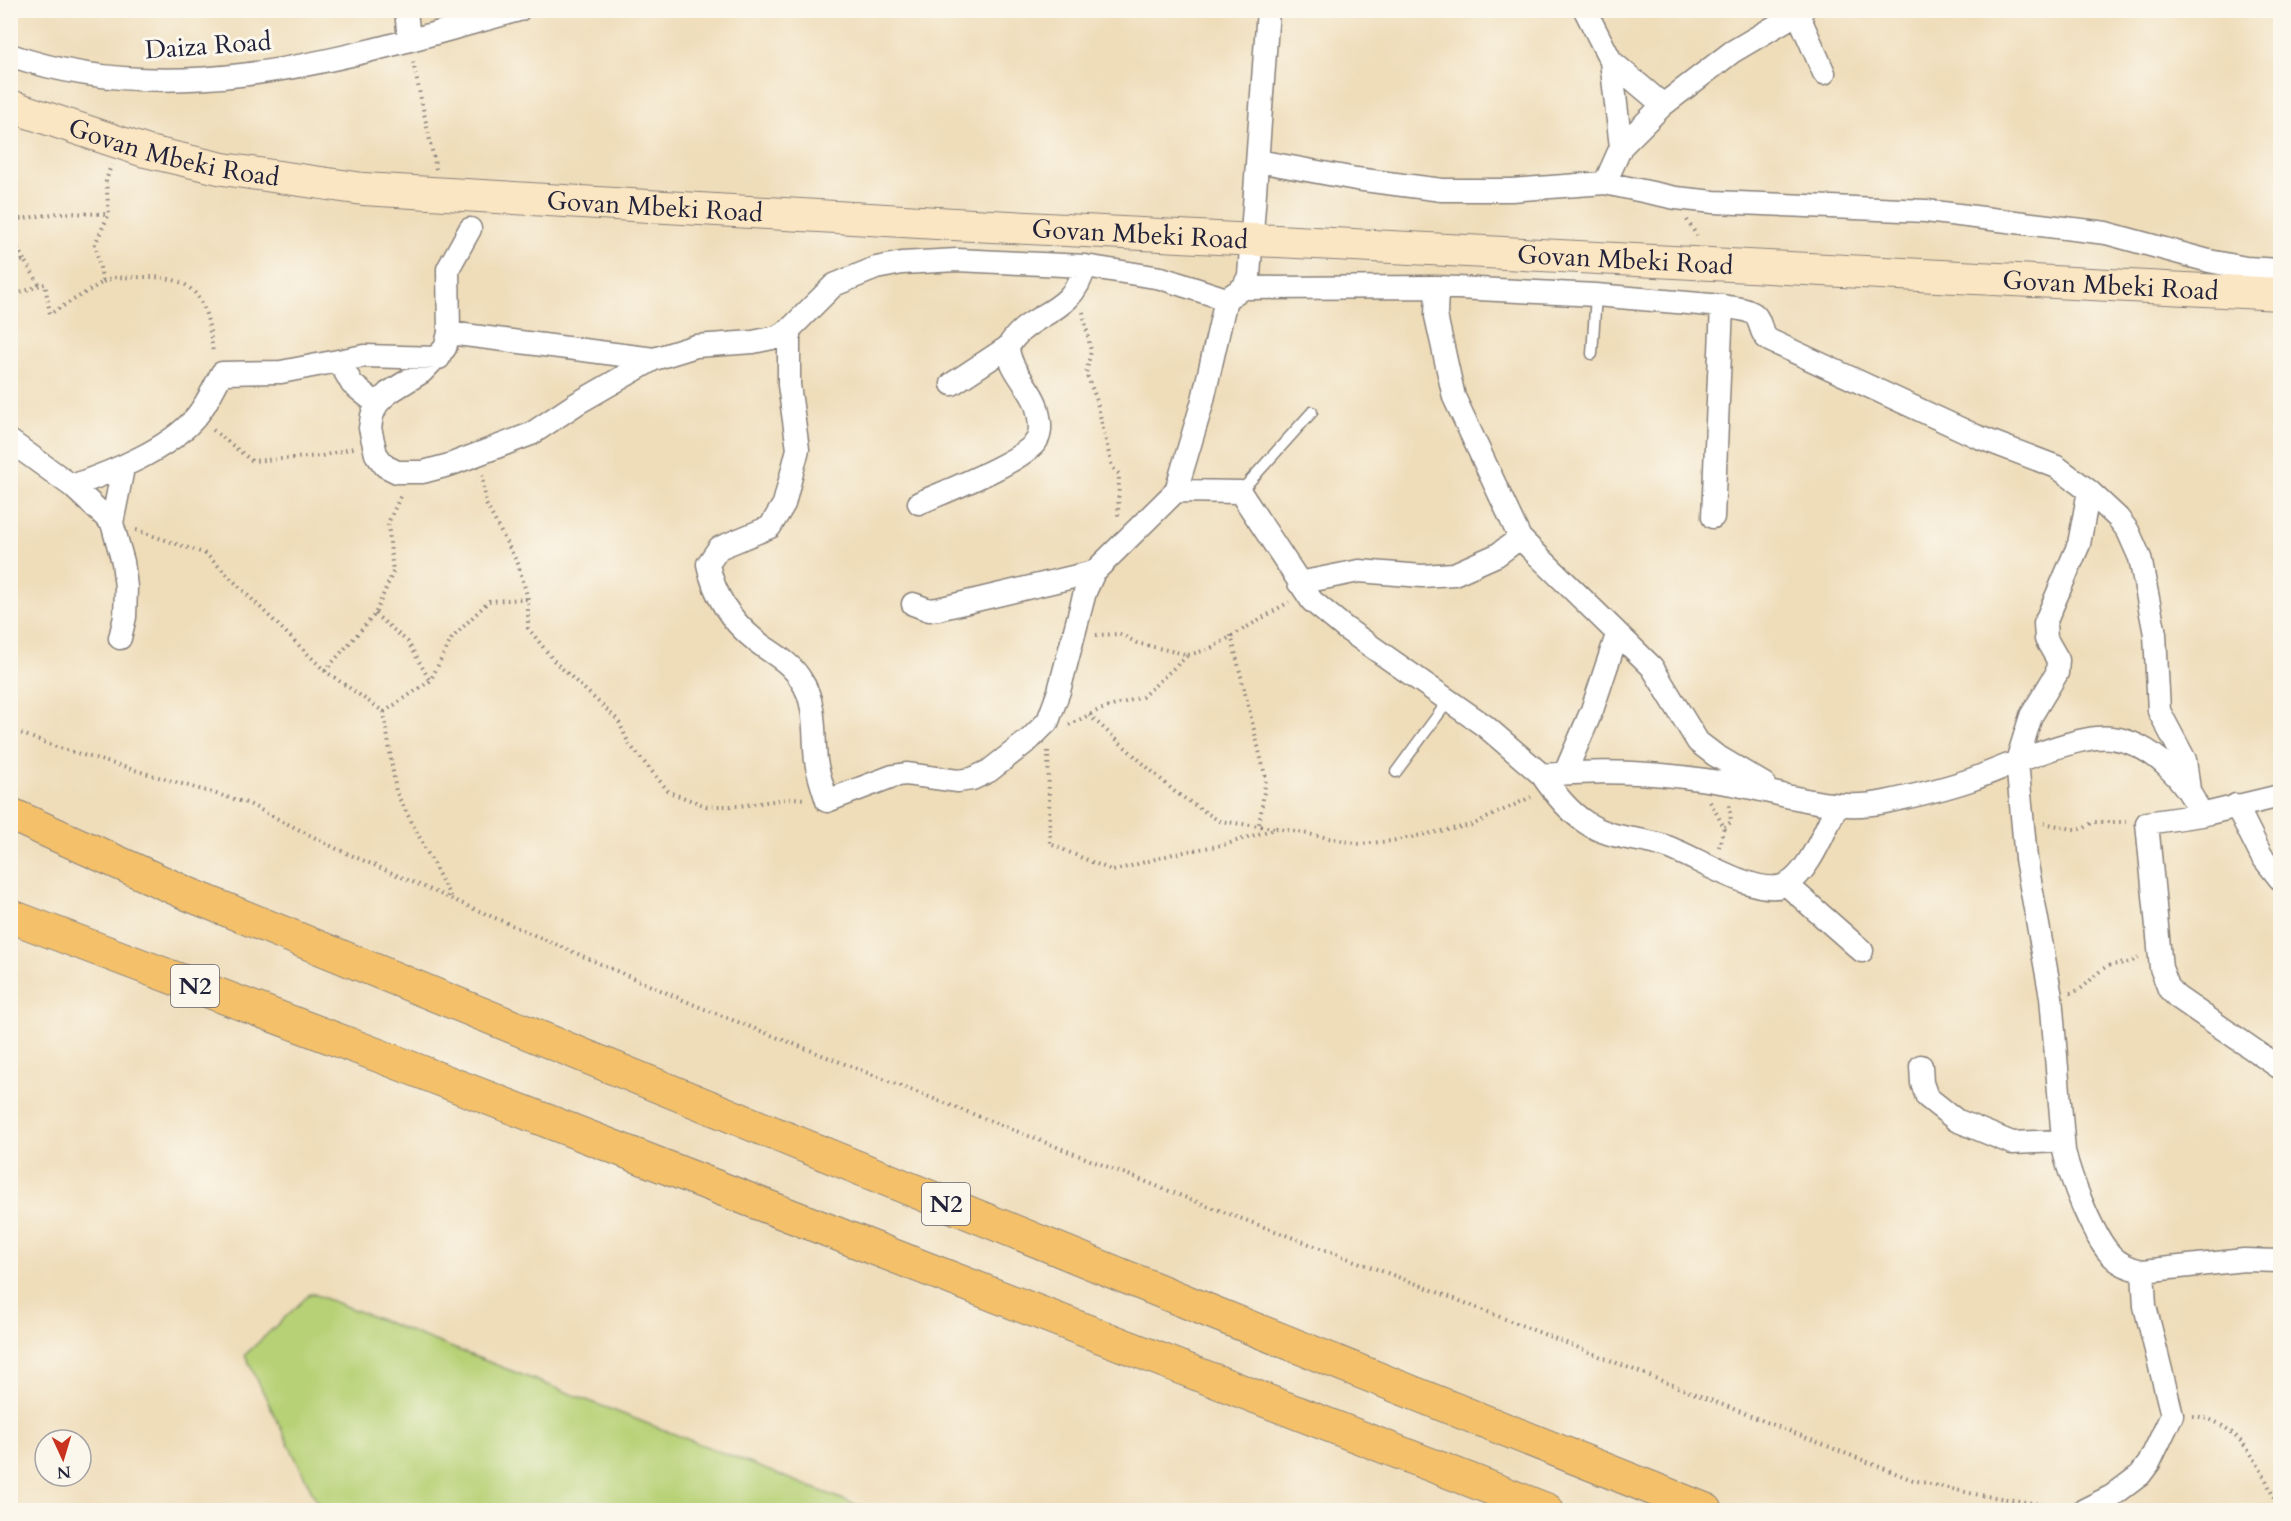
<svg xmlns="http://www.w3.org/2000/svg" width="2291" height="1521" font-family="Cardo,serif">
  <style>
    .green { fill: #b7d176; stroke: #6c7a58; stroke-width: 1.5 }
    .lines { fill: none; stroke-linecap: round; stroke-linejoin: round }
    .service-casing { stroke: #88807a; stroke-width: 13 }
    .minor-casing { stroke: #88807a; stroke-width: 25 }
    .secondary-casing { stroke: #88807a; stroke-width: 34 }
    .motorway-casing { stroke: #88807a; stroke-width: 35 }
    .path { stroke: #88807a; stroke-width: 4; stroke-dasharray: 1.5 4.5; stroke-linecap: butt }
    .service { stroke: #fff; stroke-width: 10 }
    .minor { stroke: #fff; stroke-width: 22 }
    .secondary { stroke: #fbe6c3; stroke-width: 32 }
    .motorway { stroke: #f4c16a; stroke-width: 33 }
    .labels { text-anchor: middle; stroke-width: 6; stroke-linejoin: round; paint-order: stroke }
    .shield { fill: #fbf7ec; stroke: #636270; stroke-width: 1.5 }
    .shield-label { font-size: 24px; font-weight: bold; fill: #22223b }
    .street-label { font-size: 26px; fill: #22223b; stroke: #fbf7ec }
  </style>
  <rect width="100%" height="100%" fill="#fbf7ec"/>
  <filter id="ink" filterUnits="userSpaceOnUse"><feTurbulence type="fractalNoise" baseFrequency=".0167" numOctaves="2"/><feDisplacementMap in="SourceGraphic" scale="12" xChannelSelector="R" yChannelSelector="G"/><feConvolveMatrix kernelMatrix="1 2 1 2 8 2 1 2 1" color-interpolation-filters="sRGB"/></filter>
  <filter id="wash" filterUnits="userSpaceOnUse"><feTurbulence type="fractalNoise" baseFrequency=".008" numOctaves="4" result="noise"/><feDisplacementMap in="SourceGraphic" scale="24" xChannelSelector="R" yChannelSelector="G"/><feGaussianBlur stdDeviation="1.35" result="paint"/><feColorMatrix in="noise" values="0 0 0 0 0 0 0 0 0 0 0 0 0 0 0 0 0 1.4 0 .05"/><feComposite in="paint" operator="in"/></filter>
  <g filter="url(#wash)">
    <rect width="100%" height="100%" fill="#efddba"/>
    <path class="green" d="M311,1293l559,217h-549l-76,-155z"/>
  </g>
  <g filter="url(#ink)">
    <g class="lines">
      <g class="service-casing">
        <path id="service" d="M1592,354l4,-59
          M1240,492l72,-80
          M1396,772l53,-72"/>
      </g>
      <g class="minor-casing">
        <path id="minor" d="M406,10l3,30
          M1585,10l26,51 52,44
          M1798,14l26,59
          M10,55c168,59 346,0 509,-45
          M1611,61l10,86
          M1258,161l98,18 86,11h69l94,-7 71,15 38,4 212,9 180,22 103,28 37,7 34,2
          M1605,183l16,-36 42,-42 69,-53 71,-42
          M470,229l-22,40 1,64 -4,15 -23,24 -34,21 -11,11 -5,12 -2,12 6,26 9,12 12,6h26l26,-7 82,-31 45,-30 78,-45 42,-13 57,-4 24,-5 12,-7 45,-45 42,-17 26,-5 55,-3 128,6 76,12 65,21 17,-11 6,-12 19,-266
          M1437,287l-1,29 18,81 66,141 132,129 46,75 17,13 49,29
          M1243,288l194,-1 159,8 126,11c9,2 22,2 30,7 11,6 6,22 19,28l205,95 81,31 32,24 29,27 10,13 12,27 15,76 4,77 26,49 4,30
          M789,330v55l9,64 -14,55 -14,23 -51,21 -11,16c6,31 23,57 48,77 15,12 35,21 45,39 16,23 12,54 15,81 2,13 7,27 11,40l66,-25 13,-2 52,7 14,-2 17,-8 41,-32 18,-18 11,-30 26,-99 9,-20 82,-81 26,-87 24,-105
          M449,333l205,26
          M339,361l13,23 25,20
          M952,384l56,-37
          M10,441l62,45c40,-14 96,-36 124,-69 11,-13 18,-30 26,-44l59,-1 83,-16 75,2
          M72,486l40,37
          M1176,491l64,1 72,109 33,27 140,98 57,49c67,-6 124,-2 190,9 51,9 101,29 153,18 29,-6 59,-13 88,-23 33,-12 106,-46 139,-41 39,5 75,42 89,77
          M2089,491l-10,53 -34,79 1,16 12,21 -1,13 -26,43 -14,45 9,98 25,138 13,154c6,26 28,83 46,103 9,10 21,15 33,17l101,-11 36,1
          M919,503c25,-11 106,-42 118,-63 6,-10 2,-25 -1,-36 -8,-20 -27,-35 -28,-57 21,-37 64,-29 77,-81
          M1713,517l9,-211
          M1299,583l60,-12 63,5 32,-2 43,-19 23,-17
          M913,604l16,6 9,-1 156,-37
          M120,638l5,-21 1,-30 -3,-25 -11,-39 11,-55
          M1565,773l27,-63 25,-75
          M1542,775c12,18 25,35 43,47 26,18 54,15 82,25 27,9 86,48 115,39 25,-7 44,-59 55,-81
          M2280,796l-79,19 -54,8 14,145 8,21 8,8 103,71
          M2236,805l25,50 19,24
          M1786,884l76,67
          M1921,1066l1,17 5,14 29,23 56,23 50,-2
          M2084,1510l28,-14 28,-21 9,-12 23,-48 -27,-109 -2,-35"/>
      </g>
      <g class="secondary-casing">
        <g id="secondary">
          <path id="s1" d="M10,106l135,45 78,18 140,20 591,35 1326,70"/>
        </g>
      </g>
      <g class="motorway-casing">
        <path id="motorway" d="M10,814l178,80 1026,419 492,197
          M10,916l370,140 1167,454"/>
      </g>
      <path class="path" d="M2280,10v4
        M413,62l23,107
        M1687,220l10,16
        M24,260l-13,-24 7,-4 -4,-12 45,-7 50,1
        M10,266l14,-6 16,25 5,-1 5,30 53,-32 -8,-38 14,-30 -3,-33 5,-16
        M103,282c13,-7 25,-4 40,-5 58,-2 64,28 70,76
        M10,297l30,-12
        M1083,312l8,39 -5,22 10,25 16,69 7,7 -1,45
        M213,430l39,31 70,-5 31,-8
        M482,475l4,29 32,60 10,35v29l27,34 63,58 11,24 40,48 37,14h34l52,-8 13,1
        M136,530l70,24 119,117 59,41 12,80 55,106
        M375,614l33,28 22,39
        M1096,635l24,-1 17,9 51,12 22,-6 79,-47
        M1231,635l35,144 -7,46
        M325,671l50,-57 18,-42 -5,-49 14,-30
        M384,712l46,-31 22,-43 37,-37 39,-2
        M1089,715l86,77 44,29 56,7
        M1069,725l30,-15 43,-13 45,-41
        M10,729l46,18 191,56 90,46 360,157 508,199 217,81 491,194 61,14 91,14
        M1048,751l2,93 63,27 60,-17 54,-10 50,-16 83,16 31,-3 81,-16 59,-28
        M1710,802l14,25 -5,20
        M2044,823l29,6h10l10,-7h33
        M1724,827l7,-5 -2,-17
        M2070,993c16,-3 23,-19 36,-26 11,-5 23,-1 32,-10
        M2193,1416c47,4 72,56 85,94"/>
      <use href="#service" class="service"/>
      <use href="#minor" class="minor"/>
      <use href="#secondary" class="secondary"/>
      <use href="#motorway" class="motorway"/>
    </g>
  </g>
  <g class="labels">
    <g class="shield">
      <rect x="171" y="965" width="48" height="42" rx="4.5"/>
      <rect x="922" y="1183" width="48" height="42" rx="4.5"/>
    </g>
    <g class="shield-label">
      <text x="195" y="994">N2</text>
      <text x="946" y="1212">N2</text>
    </g>
    <g class="street-label">
      <text transform="translate(208 45) rotate(-4)" y="9">Daiza Road</text>
      <text dy="9" stroke="none"><textPath href="#s1" startOffset="171">Govan Mbeki Road</textPath></text>
      <text dy="9" stroke="none"><textPath href="#s1" startOffset="656">Govan Mbeki Road</textPath></text>
      <text dy="9" stroke="none"><textPath href="#s1" startOffset="1142">Govan Mbeki Road</textPath></text>
      <text dy="9" stroke="none"><textPath href="#s1" startOffset="1628">Govan Mbeki Road</textPath></text>
      <text dy="9" stroke="none"><textPath href="#s1" startOffset="2114">Govan Mbeki Road</textPath></text>
    </g>
  </g>
  <rect width="2291" height="1521" fill="none" stroke="#fbf7ec" stroke-width="36"/>
  <g transform="translate(63 1458) rotate(176)"><circle r="28" fill="#fbf7ec" stroke="#a4a2a5" stroke-width="1.5"/>
  <path d="M0-4.5L10 22L0 15L-10 22Z" fill="#c8321e"/>
  <text y="-9" font-size="16" font-weight="bold" text-anchor="middle" fill="#22223b">N</text>
  </g>
</svg>
